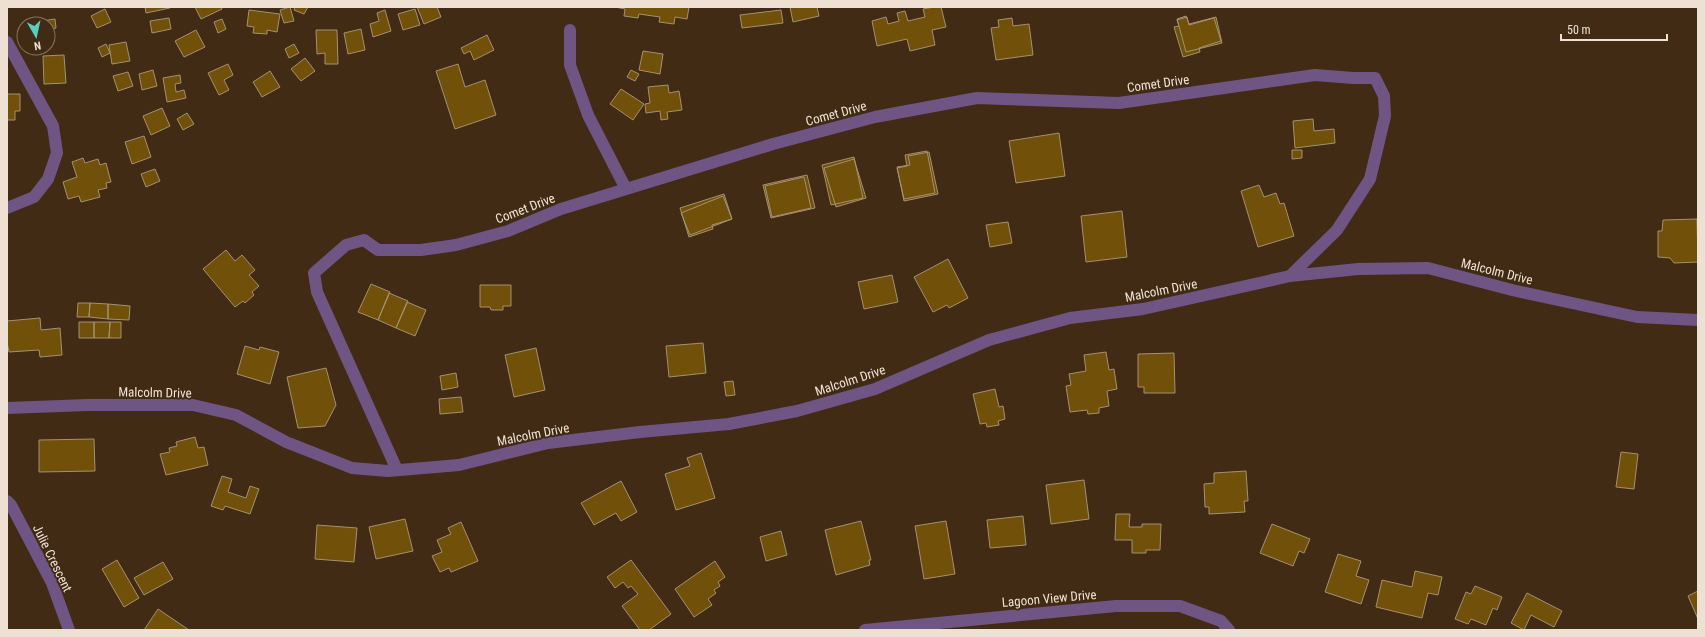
<svg xmlns="http://www.w3.org/2000/svg" width="1705" height="637" font-family="'Roboto Condensed',sans-serif">
  <style>
    .building { fill: #715009; stroke: #a39173 }
    .lines { fill: none; stroke-linecap: round; stroke-linejoin: round }
    .minor { stroke: #6f5583; stroke-width: 12 }
    .labels { text-anchor: middle; stroke-width: 4; stroke-linejoin: round; paint-order: stroke }
    .street-label { font-size: 13px; fill: #eee0d3; stroke: #412b15 }
  </style>
  <rect width="100%" height="100%" fill="#412b15"/>
  <path class="building" d="M145,7h24l1,1 -24,5z
    M195,7h26l1,2 -21,10z
    M290,7l4,14 -10,2 -4,-13z
    M295,7h13l-4,7 -10,-4z
    M417,7h20l4,10 -17,7z
    M615,7h74l-2,12 -12,-2 -1,7 -15,-2 1,-5 -21,-3 -1,4 -14,-2 1,-7z
    M790,7h27l2,9 -26,6z
    M934,7h7l5,20 -14,3 3,15 -25,6 -3,-12 -30,7 -5,-25 14,-4 2,7 11,-3 -2,-8 8,-2 3,10 17,-4 -2,-8z
    M105,9l6,13 -14,6 -6,-12z
    M415,9l5,16 -17,5 -5,-16z
    M249,10l31,4 -3,18 -10,-2v4l-14,-1 1,-6 -7,-1z
    M385,10l6,21 -18,6 -3,-13 9,-3 -2,-8z
    M781,10l2,13 -41,5 -2,-13z
    M1186,16l3,8 27,-7 6,26 -36,9 -9,-33z
    M1187,17l2,8 25,-7 7,23 -22,7 1,4 -17,5 -9,-30 5,-1 -2,-6z
    M169,18l2,11 -19,4 -2,-12z
    M1012,18l1,8 16,-2 4,31 -37,5 -5,-32 8,-1 -1,-7z
    M55,19l1,9 -8,2v-6h-12l-1,-2z
    M222,19l4,10 -8,4 -4,-11z
    M361,29l4,21 -17,4 -4,-21z
    M196,30l9,17 -21,10 -9,-16z
    M316,30h21l1,34h-13v-11l-8,1z
    M487,35l7,15 -20,10 -4,-9 -6,3 -3,-6z
    M126,42l4,19 -18,3 -3,-19z
    M106,44l4,9 -8,4 -4,-9z
    M294,44l5,9 -10,5 -4,-9z
    M643,51l20,3 -3,20 -21,-4z
    M64,55l2,28 -22,1 -1,-28z
    M305,58l10,13 -14,10 -10,-12z
    M228,64l5,11 -9,5 5,10 -10,5 -11,-22z
    M458,64l7,23 20,-7 11,35 -41,14 -19,-58z
    M153,70l4,16 -15,4 -3,-16z
    M631,70l8,4 -4,7 -8,-4z
    M270,71l10,16 -18,10 -9,-15z
    M128,72l5,14 -15,5 -5,-15z
    M180,75l1,8 -6,1 1,8 8,-2 2,8 -19,4 -4,-24z
    M668,85l1,8 10,-2 3,19 -15,2 1,7 -7,1 -1,-9 -14,2 -1,-9 5,-1 -2,-16z
    M621,89l23,15 -11,16 -23,-16z
    M7,94h13v17h-5v9h-8z
    M162,108l8,18 -19,9 -8,-19z
    M187,113l7,11 -11,6 -6,-11z
    M1313,119l1,12 20,-2 1,14 -40,5 -2,-27z
    M1059,133l6,43 -49,7 -7,-42z
    M144,136l7,21 -19,7 -7,-22z
    M1292,150h10v8l-10,1z
    M927,151l8,42 -31,6 -7,-31 10,-2 -2,-11z
    M929,152l9,42 -34,7 -7,-34 13,-2 -2,-9z
    M854,157l9,41 -32,7 -9,-40z
    M83,158l2,5 13,-4 2,6 6,-2 5,19 -5,1 1,5 -9,2 2,7 -19,5 -2,-6 -11,3 -5,-17 14,-5 -5,-15z
    M854,159l12,39 -30,9 -12,-39z
    M155,169l5,12 -14,6 -5,-13z
    M807,175l8,33 -44,10 -8,-33z
    M804,177l7,31 -39,9 -7,-31z
    M1259,185l5,12 12,-4 4,11 4,-1 10,33 -36,11 -17,-56z
    M724,194l8,25 -20,6 1,4 -24,8 -9,-29z
    M723,196l9,23 -42,16 -9,-22z
    M1122,211l5,46 -41,5 -5,-46z
    M1697,219l1,43 -24,1 -4,-5 -12,-1v-26h4l1,-11z
    M1008,222l4,21 -22,4 -4,-22z
    M226,250l9,11 7,-6 13,15 -6,5 10,11 -7,6 2,3 -9,8 -2,-2 -8,6 -32,-38z
    M948,259l20,39 -19,10 -2,-3 -14,7 -19,-35z
    M892,275l6,27 -34,7 -6,-27z
    M371,284l19,8 -12,28 -20,-8z
    M480,285h31v21h-8v4h-12l-1,-3h-10z
    M389,293l19,8 -12,27 -18,-8z
    M407,302l19,8 -11,26 -19,-8z
    M78,303h12l-1,14h-12z
    M90,303l18,1v15l-19,-2z
    M108,304l22,2 -1,14 -21,-1z
    M40,318l1,12 19,-2 2,27 -22,2 -1,-7 -30,2 -2,-10v-21z
    M79,322h15v16h-15z
    M94,322h16l-1,16h-15z
    M110,322h11v16h-12z
    M703,343l3,30 -37,4 -3,-31z
    M245,346l14,4 1,-3 19,5 -9,32 -33,-10z
    M536,348l9,42 -31,7 -9,-42z
    M1106,352l3,18 5,-1 3,20 -10,2 2,15 -10,2v5l-11,1 -1,-4 -17,2 -4,-26 5,-1 -2,-11 17,-3 -2,-16z
    M1174,353l1,40h-31v-6h-6v-33z
    M326,368l10,37 -11,21 -27,2 -11,-51z
    M456,373l2,14 -16,3 -2,-14z
    M733,381l2,14 -9,1 -2,-14z
    M995,389l4,18 4,-1 2,13 -7,2 1,4 -12,2 -1,-4 -6,1 -7,-30z
    M461,397l2,15 -23,2 -1,-15z
    M195,437l3,11 6,-1 4,18 -42,10 -6,-21 10,-2 -1,-4 8,-2 -1,-4z
    M94,439l1,32 -56,1v-32z
    M1621,452l17,2 -4,35 -18,-2z
    M701,453l14,45 -39,12 -11,-36 25,-8 -3,-8z
    M1246,471l2,30h-4l1,11 -36,2v-7h-4l-1,-23 10,-1v-10z
    M222,476l10,3 -4,13 18,6 4,-12 9,3 -9,25 -25,-8 -2,4 -12,-4z
    M1084,480l5,39 -38,5 -5,-39z
    M621,481l16,31 -16,9 -5,-8 -22,12 -13,-22z
    M1116,514h14l-1,13h13v-3h19l-1,26h-14v3h-14v-13h-17z
    M1023,516l3,29 -36,3 -3,-28z
    M405,519l8,32 -37,8 -7,-32z
    M861,521l10,39h-2l1,5 -34,10 -11,-45z
    M946,521l9,53 -31,5 -9,-53z
    M461,522l17,39 -27,11 -2,-4 -9,4 -8,-16 10,-4 -5,-12 14,-6 -3,-6z
    M1272,524l38,15 -6,14 -5,-2 -6,15 -33,-13z
    M317,525l40,3 -3,34 -39,-3z
    M781,531l6,24 -21,6 -6,-24z
    M1338,554l23,7 -5,15 13,4 -8,24 -36,-12z
    M117,560l22,38 -15,9 -22,-38z
    M631,560l40,54 -22,16h-9l-18,-24 16,-12 -7,-8 -3,2 -5,-6 -8,6 -8,-11z
    M715,561l10,16 -7,5 2,4 -6,4 2,3 -8,6 4,6 -18,12 -19,-28z
    M163,562l10,17 -29,16 -10,-17z
    M1415,571l27,6 -4,18 -10,-2 -6,25 -46,-11 6,-27 30,7z
    M1475,586l27,11 -5,13 -4,-2 -7,17 -15,-6 -3,5 -13,-5 11,-27 5,2z
    M1698,591v28l-10,-23z
    M1527,593l35,18 -8,16 -23,-12 -7,15 -13,-7z
    M158,609l31,21h-45z"/>
  <g class="lines">
    <path class="minor" d="M570,30v35l18,50 38,74
      M7,42l46,84 4,27 -9,26 -14,18 -27,11
      M7,408l81,-3h105l43,10 50,27 66,26 36,3 71,-6 89,-22 92,-11 89,-8 68,-13 78,-22 114,-49 81,-22 73,-9 147,-33 68,-7 70,-1 84,22 125,27 61,3
      M397,470l-80,-178 -3,-19 32,-28 18,-5 14,10h43l35,-5 52,-14 53,-22 212,-65 102,-27 102,-19 142,5 196,-28 38,3h22l9,18 1,20 -15,63 -33,51 -47,46
      M7,501l4,4 41,78 17,47
      M865,630l251,-24h64l41,15 8,9"/>
  </g>
  <g class="labels">
    <g class="street-label">
      <text transform="translate(1158 83) rotate(-8)" y="5">Comet Drive</text>
      <text transform="translate(836 113) rotate(-15)" y="5">Comet Drive</text>
      <text transform="translate(525 208) rotate(-21)" y="5">Comet Drive</text>
      <text transform="translate(1497 271) rotate(14)" y="5">Malcolm Drive</text>
      <text transform="translate(1161 290) rotate(-11)" y="5">Malcolm Drive</text>
      <text transform="translate(850 380) rotate(-18)" y="5">Malcolm Drive</text>
      <text transform="translate(155 392) rotate(1)" y="5">Malcolm Drive</text>
      <text transform="translate(533 434) rotate(-11)" y="5">Malcolm Drive</text>
      <text transform="translate(53 558) rotate(64)" y="5">Julie Crescent</text>
      <text transform="translate(1049 598) rotate(-5)" y="5">Lagoon View Drive</text>
    </g>
  </g>
  <rect width="1705" height="637" fill="none" stroke="#eee0d3" stroke-width="16"/>
  <g transform="translate(36 36) rotate(171)"><circle r="19" fill="#412b15" stroke="#867361"/>
  <path d="M0-3L7 15L0 10L-7 15Z" fill="#58cebf"/>
  <text y="-6" font-size="11" font-weight="bold" text-anchor="middle" fill="#eee0d3">N</text>
  </g>
  <path d="M1561 34v6h106v-6" fill="none" stroke="#eee0d3" stroke-width="2"/>
  <text x="1567" y="34" font-size="12" fill="#eee0d3" stroke="#412b15" stroke-width="3" paint-order="stroke">50 m</text>
</svg>
